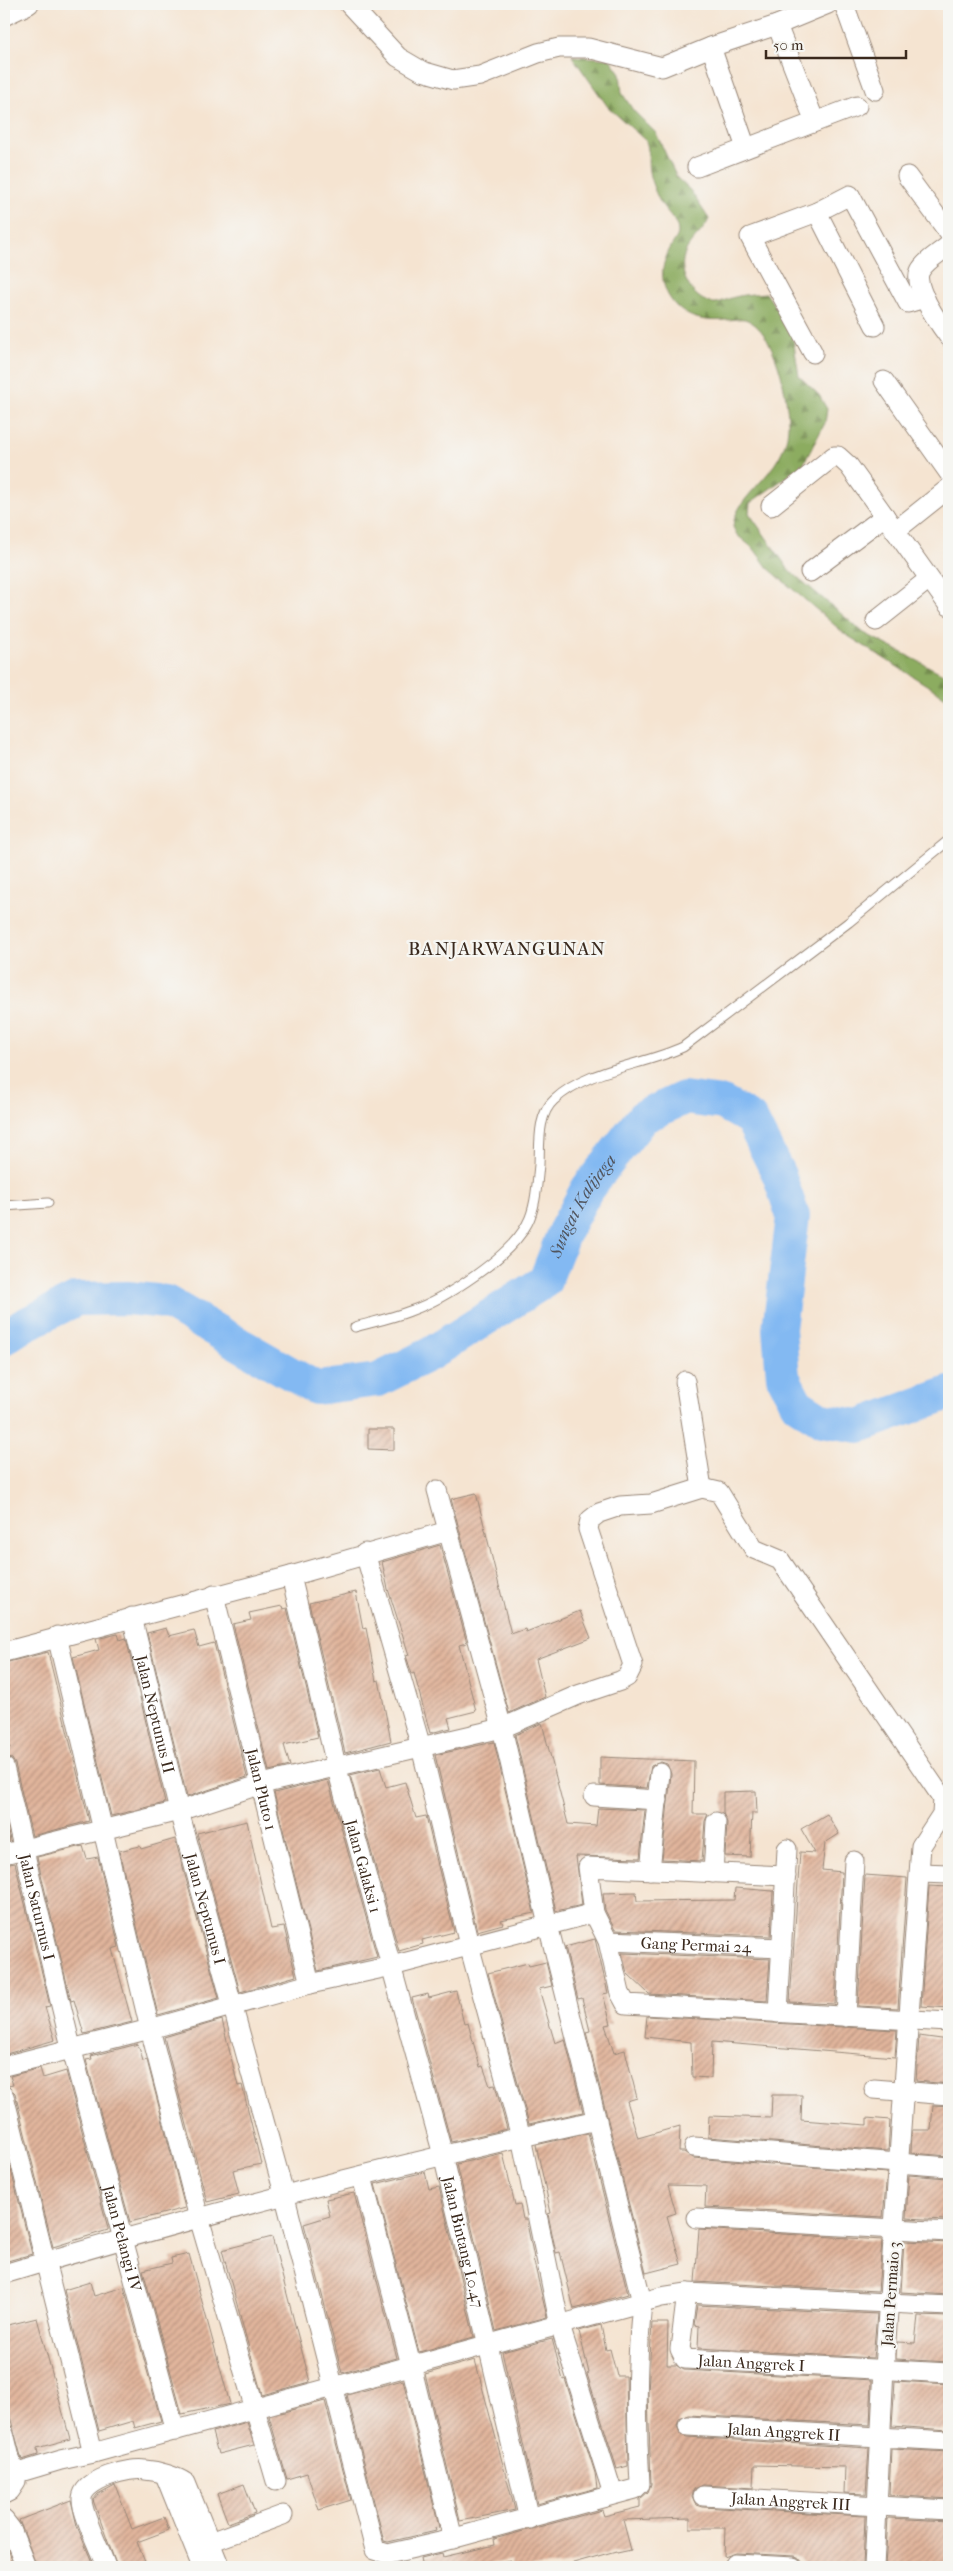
<svg xmlns="http://www.w3.org/2000/svg" width="953" height="2571" font-family="'IM FELL French Canon',serif">
  <style>
    .forest { fill: url(#forest-firs); stroke: #646b3f }
    .lines { fill: none; stroke-linecap: round; stroke-linejoin: round }
    .river { stroke: #83b9f2; stroke-width: 34 }
    .building { fill: url(#building-hatch) }
    .lane-casing { stroke: #988778; stroke-width: 11 }
    .street-casing { stroke: #988778; stroke-width: 21 }
    .lane { stroke: #fff; stroke-width: 9 }
    .street { stroke: #fff; stroke-width: 19 }
    .labels { text-anchor: middle; stroke-width: 4.5; stroke-linejoin: round; paint-order: stroke }
    .street-label { font-size: 16px; fill: #3b2a1e; stroke: #f6f6f2 }
    .water-label { font-size: 18px; font-style: italic; fill: #51555e; stroke: #f6f6f2 }
    .quarter-label { font-size: 19px; letter-spacing: 1px; fill: #3b2a1e; stroke: #f6f6f2 }
  </style>
  <defs>
    <pattern id="forest-firs" width="22" height="20" patternUnits="userSpaceOnUse" patternTransform="scale(1.25)"><rect width="22" height="20" fill="#8cac60"/><path d="M5 1l3.5 6h-7zM16 11l3.5 6h-7z" fill="#748c4f"/></pattern>
    <pattern id="building-hatch" width="6" height="6" patternUnits="userSpaceOnUse" patternTransform="scale(1.25)"><rect width="6" height="6" fill="#e1b59c"/><path d="M-1 1l2-2M0 6l6-6M5 7l2-2" fill="none" stroke="#b8937f"/></pattern>
  </defs>
  <rect width="100%" height="100%" fill="#f6f6f2"/>
  <filter id="ink" filterUnits="userSpaceOnUse"><feTurbulence type="fractalNoise" baseFrequency=".02" numOctaves="2"/><feDisplacementMap in="SourceGraphic" scale="10" xChannelSelector="R" yChannelSelector="G"/><feConvolveMatrix kernelMatrix="1 2 1 2 8 2 1 2 1" color-interpolation-filters="sRGB"/></filter>
  <filter id="wash" filterUnits="userSpaceOnUse"><feTurbulence type="fractalNoise" baseFrequency=".0096" numOctaves="4" result="noise"/><feDisplacementMap in="SourceGraphic" scale="20" xChannelSelector="R" yChannelSelector="G"/><feGaussianBlur stdDeviation="1.12" result="paint"/><feColorMatrix in="noise" values="0 0 0 0 0 0 0 0 0 0 0 0 0 0 0 0 0 1.4 0 .05"/><feComposite in="paint" operator="in"/></filter>
  <g filter="url(#wash)">
    <rect width="100%" height="100%" fill="#f5e4d1"/>
    <path class="forest" d="M572,56l38,3 10,14 2,20 11,17 23,23 21,45 13,12 19,29c-6,15 -24,24 -26,41 -3,18 12,41 30,43 7,1 15,-5 22,-6 10,-3 21,-3 31,-4l26,39 7,44 20,19 8,14 -2,14 -22,42 -53,38 -1,10 40,57 75,63 85,44v22l-104,-65 -77,-66 -14,-19 -17,-14 -4,-8c2,-34 53,-53 55,-100 1,-28 -12,-98 -43,-108 -5,-1 -13,1 -19,1 -24,2 -45,-2 -58,-25 -9,-18 -6,-33 4,-50 2,-4 6,-8 6,-13 0,-12 -14,-22 -19,-32 -4,-9 -9,-20 -10,-29 -2,-10 1,-19 -3,-30l-38,-34z"/>
    <g class="lines">
      <path class="river" id="s1" d="M4,1338l20,-13 53,-26 50,-1 39,4 150,86 62,-8 52,-26 115,-73 19,-49 23,-43 56,-72 41,-19 39,5 28,16 28,56 14,41 -14,113 4,48 14,27 25,16 37,6 90,-33"/>
    </g>
    <g id="blocks">
      <path class="building" d="M368,1429h26v21l-26,-1z
        M476,1493l35,141 14,-5 1,3 54,-21 11,27 -55,21 9,38 -36,16 -58,-214z
        M440,1545l27,98 -8,2 17,66 -28,7 3,10 -21,5 -16,-60 -2,1 -6,-18 3,-1 -21,-66 -6,-27z
        M356,1592l7,37 3,-1 10,53 3,-1 12,61 -46,12 -36,-150z
        M282,1606l1,3 4,-1 31,129 -34,8 6,21 -21,5 -36,-147 18,-4 -2,-7z
        M166,1628l3,8 25,-6 5,17 15,-4 33,134 -60,20 -40,-164z
        M118,1634l2,6 6,-2 39,165 -54,13 -38,-159 26,-7 -3,-11z
        M48,1652l41,169 -57,15 -17,-72 -3,-5 -8,-3v-7l6,-1 -6,-28v-57z
        M542,1723l26,101 28,2 2,-18 47,2 -5,48 -64,-2 6,49 -26,6 -41,-176z
        M494,1742l40,171 -33,7 2,4 -26,7 -42,-176z
        M600,1757l94,4 -1,53h15l-3,7 -3,40 -40,-2 9,-85 -4,-10 -6,-2 -10,4 -4,22 -47,-3z
        M380,1768l6,19 19,-5 11,36 10,-2 28,116 -32,8 1,4 -24,7 -49,-176z
        M328,1780l49,177 -59,14 -44,-178z
        M756,1791l1,22h-5l-2,44 -25,-1 2,-33 -4,-10v-21z
        M4,1814l6,27 -6,1z
        M827,1814l12,20 -14,9 -3,27 20,2 -7,132 -45,-2 10,-150 15,1 -14,-24z
        M247,1821l24,108 13,-2 12,49 -56,16 -43,-159z
        M175,1839l44,159 -61,17 -39,-164 21,-5 1,3z
        M83,1846l4,13 11,-2 21,90 -7,2 20,73 -48,12 -10,-34 -3,1 -34,-144z
        M15,1863l35,143 -5,1 10,33 -49,14 -2,-10v-97l4,-1 -4,-17v-64z
        M865,1875l42,3 -9,130 -40,-2z
        M929,1886l20,1v121l-28,-2z
        M735,1888l38,3 -2,45 -156,-6 -10,-20 -2,-17 33,-1 1,9 97,-1z
        M595,1939l13,54 -5,1 8,30 -6,1 9,28 11,-3 12,48 -10,3 11,37 42,-12 -1,26h5l9,6 194,15 -4,44 -178,-10 1,-21 -38,-1 8,28 -9,3 14,48 -35,9 -60,-241 4,-1 -8,-33 -4,1 -13,-52z
        M622,1953l148,6 -3,42 -118,-7 -22,-21z
        M546,1962l6,24 -13,3 16,54 10,-4 18,73 -54,12 -41,-151 40,-10 1,3z
        M456,1991l8,33 4,-1 12,44 3,-1 7,20 5,-1 12,44 -56,13 -39,-144 16,-4 1,4z
        M647,2016l250,14 -2,27 -183,-15 -1,36 -19,-1 -1,-35 -46,-5z
        M222,2020l16,66 4,-1 19,79 -28,6 6,24 -32,8 -43,-165z
        M919,2036l30,4v44l-33,-3z
        M138,2044l5,17 4,-1 38,148 -55,14 -44,-162 6,-1 -1,-3z
        M40,2068l3,10 23,-7 42,157v2l-55,17 -38,-154 -7,-7 5,-1 -3,-9z
        M772,2095h30l-1,25 66,5v-7l23,2 -2,31 -180,-14 1,-21 62,2z
        M933,2105l16,1v50l-38,-3 1,-23h19z
        M588,2133l40,161 -54,15 -14,-57 -4,1 -8,-39 3,-1 -15,-68z
        M4,2142l28,112 -28,8z
        M503,2153l12,52 5,-1 3,15h3l8,39h-1l14,59 -51,14 -39,-167z
        M425,2172l4,17 10,-2 35,150 -55,15 -44,-168z
        M909,2175l38,3 -2,42 -39,-2z
        M354,2193l43,165 -55,15 -38,-149 26,-8 -4,-17z
        M699,2229l183,11 -4,51 -183,-9z
        M272,2237l38,145 -48,13 -40,-145z
        M904,2241l45,2v52l-48,-3z
        M189,2254l41,150 -48,10 -39,-144 29,-7 -1,-5z
        M90,2282l4,14 30,-9 37,134 -26,7 -2,-7 -34,10 -35,-141z
        M697,2305l180,9 -4,44 -175,-10 1,-22 -5,-1z
        M918,2316l31,1v45l-53,-3 1,-17 18,1z
        M37,2318l33,121 -33,9 1,7 -16,5 -18,-65v-69z
        M652,2323h16l-1,42h9l8,5 188,10 -2,45 -181,-10 -10,4 -2,7 4,9 6,2 182,11 -3,46 -22,-1 1,-26 -91,-2 -1,23 -50,-3 -9,4 -2,7 4,9 6,2 163,9 -2,51 -59,-2 -5,-7 -5,-2 -58,-3 -12,4 1,-29h-35v-10l-67,2 8,30 -14,3 -1,-2 -57,16h-47l-2,-7 -33,7h-54l-2,-9 21,-5 1,4 52,-12 -1,-6 108,-29 2,6 36,-9v-8l8,-7 3,-8 -3,-91z
        M601,2325l5,25 4,-1 7,27h9l2,90 -11,3 -30,-95 2,-1 -10,-42z
        M552,2339l11,41 2,-1 30,94 2,15 -60,16 -35,-152z
        M475,2360l40,150 -55,11 -35,-147z
        M403,2380l36,147 -4,1 1,3 -48,11 -4,-1 -37,-146z
        M895,2381l54,3v46l-57,-4z
        M325,2401l26,99 -32,10 -12,-37 -20,6 -18,-63z
        M247,2422l7,23 -36,9 -6,-22z
        M891,2449l58,3v47l-60,-4z
        M244,2484l11,29 -27,10 -11,-29z
        M115,2485l17,44 32,-12 5,13 -32,12 10,25h-30l-24,-67 5,-6z
        M71,2500l6,26 17,41h-57l-18,-47z
        M888,2518l61,3v46h-64z
        M4,2541l10,26h-10z"/>
    </g>
  </g>
  <g filter="url(#ink)">
    <use href="#blocks" fill-opacity="0" stroke="#988778" stroke-width="1"/>
    <g class="lines">
      <g class="lane-casing">
        <path id="lane" d="M4,1206l44,-3
          M355,1327c18,-5 37,-9 55,-16 35,-12 100,-54 117,-87 9,-16 10,-41 12,-59 1,-21 -2,-50 15,-65 35,-32 89,-34 129,-53l166,-125 100,-82"/>
      </g>
      <g class="street-casing">
        <g id="street">
          <path d="M349,4l49,53 24,14 31,9 27,-4 58,-23 21,-5h29l74,19 49,-20 35,101"/>
          <path d="M844,4l31,86"/>
          <path d="M4,16l25,-12"/>
          <path d="M777,25l38,97"/>
          <path d="M711,47l66,-22 51,-21"/>
          <path d="M697,167l160,-61"/>
          <path d="M907,176l42,57"/>
          <path d="M817,212l58,114"/>
          <path d="M949,245c-8,7 -24,16 -29,26 -8,15 20,54 29,66"/>
          <path d="M813,353l-63,-116 67,-25 33,-17 58,108 17,-5"/>
          <path d="M884,381l65,92"/>
          <path d="M771,506l63,-50h4l11,10 100,140"/>
          <path d="M895,531l54,-43"/>
          <path d="M810,572l75,-56"/>
          <path d="M876,621l53,-42"/>
          <path d="M685,1381l17,107"/>
          <path d="M365,1553l56,194 48,198 52,192 39,189 53,168"/>
          <path id="s2" d="M291,1576l45,189 107,390 86,364"/>
          <path id="s3" d="M214,1595l96,389"/>
          <path id="s4" d="M132,1617l47,194 106,386 90,353 13,4 52,-12 195,-53 5,-5c-4,-61 -4,-120 2,-182l-94,-377 -46,-197 -65,-238"/>
          <path d="M57,1636l93,393 49,189 77,263"/>
          <path d="M4,1652l287,-76 157,-45"/>
          <path id="s5" d="M4,1767l67,280 104,384"/>
          <path d="M594,1796l64,4"/>
          <path d="M4,1854l175,-43 83,-27 240,-56 76,-33 42,-14 7,-4 6,-12 -45,-136 2,-9 9,-7 21,-7 31,-2 51,-16 17,4 35,57 26,11 163,239 -1,15 -21,32 -37,522 -10,199"/>
          <path d="M650,1870l10,-97"/>
          <path d="M713,1873l3,-51"/>
          <path d="M920,1873l29,1"/>
          <path d="M786,1876l-198,-9 6,46 14,28 12,52 6,11 323,18"/>
          <path id="s6" d="M608,1941l174,7"/>
          <path d="M778,2013l9,-164"/>
          <path d="M846,2017l8,-156"/>
          <path d="M4,2066l146,-37 160,-45 82,-18 202,-53"/>
          <path d="M874,2089l75,6"/>
          <path d="M4,2096l89,357"/>
          <path d="M694,2147l255,20"/>
          <path d="M362,2177l49,188 42,174"/>
          <path d="M696,2218l253,14"/>
          <path d="M4,2274c195,-59 394,-110 593,-154"/>
          <path id="s7" d="M687,2293l-7,56 5,10 264,14"/>
          <path id="s8" d="M688,2426l261,15"/>
          <path d="M4,2433l10,41"/>
          <path d="M165,2475l37,92"/>
          <path d="M4,2494l6,-3 6,-9 -2,-8 47,-14 32,-7 568,-156 26,-4 262,13"/>
          <path id="s9" d="M703,2496l246,14"/>
          <path d="M4,2520l7,9 15,38"/>
          <path d="M210,2542l73,-27"/>
          <path d="M735,2564l58,3"/>
          <path d="M106,2567c-5,-15 -25,-55 -24,-69 2,-19 48,-31 63,-28 13,1 31,6 41,13l34,84"/>
        </g>
      </g>
      <use href="#lane" class="lane"/>
      <use href="#street" class="street"/>
    </g>
  </g>
  <g class="labels">
    <g class="street-label">
      <text dy="6" stroke="none"><textPath href="#s4" startOffset="100">Jalan Neptunus II</textPath></text>
      <text dy="6" stroke="none"><textPath href="#s3" startOffset="200">Jalan Pluto 1</textPath></text>
      <text dy="6" stroke="none"><textPath href="#s2" startOffset="299">Jalan Galaksi 1</textPath></text>
      <text dy="6" stroke="none"><textPath href="#s5" startOffset="144">Jalan Saturnus I</textPath></text>
      <text dy="6" stroke="none"><textPath href="#s4" startOffset="301">Jalan Neptunus I</textPath></text>
      <text dy="6" stroke="none"><textPath href="#s6" startOffset="88">Gang Permai 24</textPath></text>
      <text dy="6" stroke="none"><textPath href="#s5" startOffset="486">Jalan Pelangi IV</textPath></text>
      <text dy="6" stroke="none"><textPath href="#s2" startOffset="688">Jalan Bintang I.0.47</textPath></text>
      <text transform="translate(890 2294) rotate(-86)" y="6">Jalan Permaio 3</text>
      <text dy="6" stroke="none"><textPath href="#s7" startOffset="134">Jalan Anggrek I</textPath></text>
      <text dy="6" stroke="none"><textPath href="#s8" startOffset="96">Jalan Anggrek II</textPath></text>
      <text dy="6" stroke="none"><textPath href="#s9" startOffset="88">Jalan Anggrek III</textPath></text>
    </g>
    <g class="water-label">
      <text dy="6" stroke="none"><textPath href="#s1" startOffset="686">Sungai Kalijaga</textPath></text>
    </g>
    <g class="quarter-label">
      <text x="507" y="955">BANJARWANGUNAN</text>
    </g>
  </g>
  <rect width="953" height="2571" fill="none" stroke="#f6f6f2" stroke-width="20"/>
  <path d="M766 50v8h140v-8" fill="none" stroke="#3b2a1e" stroke-width="2.5"/>
  <text x="773" y="50" font-size="15" fill="#3b2a1e" stroke="#f6f6f2" stroke-width="4" paint-order="stroke">50 m</text>
</svg>
